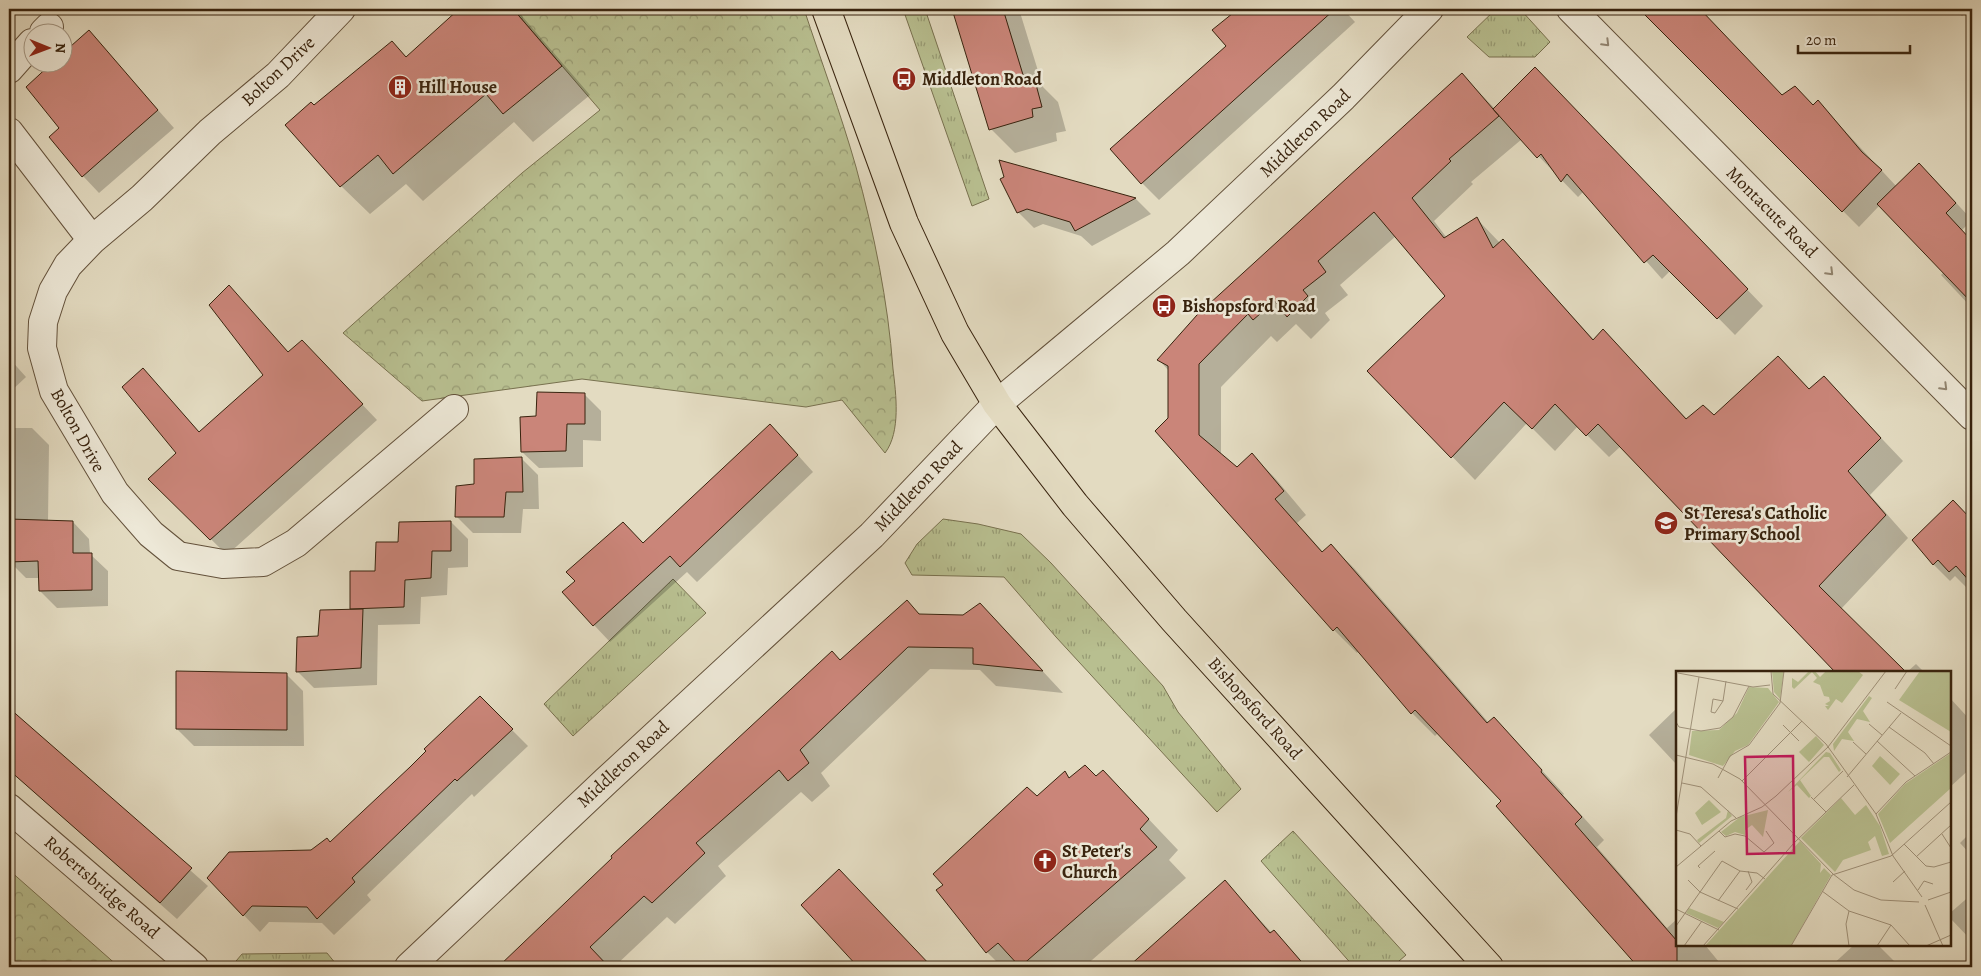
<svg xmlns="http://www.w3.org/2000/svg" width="1981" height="976" font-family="Alegreya,serif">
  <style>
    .grass { fill: url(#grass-tufts); stroke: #78714f }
    .forest { fill: url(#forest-crowns); stroke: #78714f }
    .shadow { fill: #0003 }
    .building { fill: #ca8579; stroke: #38230e }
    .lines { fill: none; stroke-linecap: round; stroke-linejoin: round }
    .minor-casing { stroke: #63513b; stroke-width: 30 }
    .tertiary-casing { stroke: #63513b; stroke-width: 30 }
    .primary-casing { stroke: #38230e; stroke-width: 30 }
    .minor { stroke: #ede8d7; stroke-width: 28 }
    .tertiary { stroke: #ede8d7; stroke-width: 28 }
    .primary { stroke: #e3dbc1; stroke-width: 28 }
    .oneway { stroke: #928672 }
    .labels { text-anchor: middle; stroke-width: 5; stroke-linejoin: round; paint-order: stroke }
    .street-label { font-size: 18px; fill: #38230e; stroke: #ede8d7 }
    .poi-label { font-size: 18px; font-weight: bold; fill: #38230e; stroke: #ede8d7; text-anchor: start }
    .inset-road { fill: none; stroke: #9f9179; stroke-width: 1 }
    .view { fill: #c2185b; fill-opacity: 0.15; stroke: #c2185b; stroke-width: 2.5 }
    .inset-edge { fill: none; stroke: #38230e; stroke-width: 2.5 }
  </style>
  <defs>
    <pattern id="grass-tufts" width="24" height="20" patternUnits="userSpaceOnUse" patternTransform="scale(1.25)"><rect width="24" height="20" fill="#b8bf90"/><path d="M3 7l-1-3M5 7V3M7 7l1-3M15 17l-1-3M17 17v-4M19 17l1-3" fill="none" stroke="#979b74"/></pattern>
    <pattern id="forest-crowns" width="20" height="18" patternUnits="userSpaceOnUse" patternTransform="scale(1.25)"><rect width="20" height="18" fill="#b8bf90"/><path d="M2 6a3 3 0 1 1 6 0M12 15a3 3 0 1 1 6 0" fill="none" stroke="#979b74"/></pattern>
  </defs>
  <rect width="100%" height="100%" fill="#e3dbc1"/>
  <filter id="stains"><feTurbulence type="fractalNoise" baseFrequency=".004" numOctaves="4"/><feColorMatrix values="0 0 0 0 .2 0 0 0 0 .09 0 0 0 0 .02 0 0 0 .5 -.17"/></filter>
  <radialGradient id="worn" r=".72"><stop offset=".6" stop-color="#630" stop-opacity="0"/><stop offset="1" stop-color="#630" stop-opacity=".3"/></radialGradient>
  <path class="grass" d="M903,9h22l64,190 -17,7z
    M1496,9h24l30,33 -15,15h-46l-22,-20z
    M943,519l35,5 43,10 30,29 112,123 15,26 63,77 -24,23 -161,-175 -52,-60 -92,-2 -7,-12 12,-19z
    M673,579l33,34 -133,123 -29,-32z
    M1293,831l113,124 -14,12h-38l-93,-106z
    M327,953l9,11 -3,3h-102l11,-13z"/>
  <path class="forest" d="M513,9h291c17,52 37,105 52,158 18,66 32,134 37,202 3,25 8,63 -8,84l-43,-53 -36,7 -224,-28 -160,22 -79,-68 179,-160 78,-63z
    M9,870l110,97h-110z"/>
  <path class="shadow" d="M461,9h55l74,86 -57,47 -19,-20 -91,79 -17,-17 -36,30 -29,-28 -27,-79 78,-65 15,16z
    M954,9h65l24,78 15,15 8,29 -10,2 1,8 -42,12 -24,-24z
    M1240,9h103l12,13 -196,178 -17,-17 85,-137 -13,-16z
    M1642,9h57l84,88 31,9 4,-4 79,85 39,-6 36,39 -11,11 11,11v66l-31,-33 3,-3 -64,-67 -21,22z
    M1954,9h15l-7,7z
    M89,32l85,96 -75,65 -16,-17 -22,-48 1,-66z
    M1462,74l33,35 57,-23 211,220 -28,29 -64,-65 -9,9 -78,-88 -6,6 -56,-58 -51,43 2,2 -39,37 13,17 30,-19 23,24 3,-2 22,23 69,76 32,14 61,65 27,-2 64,-60 32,33 36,11 57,60 -33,34 38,43 -67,71 64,63h-68l-216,-226 -12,11 -31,-31 -23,25 -28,-28 -52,57 -106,-109 77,-75 -50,-60 -56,49 8,10 -23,18 5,7 -19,19 -15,-15 -19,18 -6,-6 -50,51v69l16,13 15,-14 23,23 31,37 -9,8 26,29 8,-6 23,22 135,155 5,-4 70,75 -1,1 41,45 -7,7 70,81 10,-9v26h28l14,17 -5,5h-74l-142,-161 5,-5 -65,-68 -3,3 -23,-23 -53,-63 -2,3 -23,-23 -164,-211 -1,-48 -10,-11z
    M1001,162l135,37 15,15 -59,32 -11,-10 -38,-12 -9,4 -16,-16z
    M229,287l60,66 28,4 60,63 -150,135 -77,-76 28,-26 -35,-84 57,64 64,-58z
    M9,358l17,19 -17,16z
    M584,394l17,17v30l-18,-1v27l-44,1 -17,-16 15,-35z
    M9,428h23l17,17 -1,77h25l16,17 1,15 18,17v35l-51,2 -17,-17v-13h-14l-17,-17z
    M786,442l27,30 -116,110 -10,-10 -77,70 -16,-17 49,-81z
    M521,458l17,17 1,34h-16l-2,24h-48l-17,-17 19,-31z
    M1953,502l19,19v62l-5,5 -12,-12 -5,5 -17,-17z
    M451,522l17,17v28l-20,1 -1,27 -26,2 -1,27 -42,1 -1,60 -63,3 -17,-17 22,-34 34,-27 -2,-2 25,-36 24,-29z
    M907,602l14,13 43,1 16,-12 83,89 -67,-7 -16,-16 -50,-1 -109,104 9,13 -18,16 -11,-10 -83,74 8,10 -51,48 -8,-7 -53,50h-115l115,-109z
    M1916,664l8,8h-17z
    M287,675l16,16 1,55h-110l-17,-17z
    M480,698l48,48 -54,51 -2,-3 -105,101 4,5 -37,35 -12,-12 -53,-1 -9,10 -52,-54 103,-26 19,-9 81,-75z
    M1950,698l22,24v14l-6,7 6,6v18l-22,20z
    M1677,708v57l-28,-30z
    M9,710l199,176 -31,33 -168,-149z
    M1103,771l75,79 -9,10 17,18 -102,89h-82l-15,-15 50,-155 28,-24 5,6 26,-2z
    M1972,831v25l-12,-13z
    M1225,882l47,51 2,-2 33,36h-86l-9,-8z
    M863,894l68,73h-72l-57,-61z
    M1972,894v47l-22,-23v-5z
    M1854,945h24l22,22h-70z"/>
  <path class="building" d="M459,9h54l49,57 -59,48 -17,-20 -93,80 -15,-19 -38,32 -55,-62 26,-23 3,3 78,-64 14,16z
    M952,9h51l21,69 10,-1 8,30 -10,2 1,8 -44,13z
    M1238,9h97l-194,175 -31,-35 116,-103 -14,-16z
    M1639,9h61l82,86 13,-9 18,19 5,-5 44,52 20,18 -40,42z
    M89,30l69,80 -76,67 -33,-40 10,-9 -33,-41 27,-25h9v-8z
    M1535,67l213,222 -31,30 -64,-64 -9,8 -77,-89 -6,8 -20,-28 -4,4 -44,-49z
    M1462,73l37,43 -50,43 2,2 -39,37 32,40 33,-21 16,31 10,-9 90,101 10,-11 83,90 17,-14 11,10 64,-59 31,33 15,-13 57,62 -33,33 38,44 -67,71 87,86h-71l-237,-248 -12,12 -31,-32 -23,25 -28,-27 -53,56 -84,-87 78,-75 -71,-84 -56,49 8,11 -23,18 5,6 -21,21 -12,-16 -22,19 -5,-6 -49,50v71l38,32 15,-14 32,38 -9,8 47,53 9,-8 156,179 7,-6 48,53 -1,2 41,45 -7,7 102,117v26h-39l-142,-161 5,-5 -86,-91 -4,4 -74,-87 -4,4 -178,-200 13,-13v-52l-11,-6 40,-45z
    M999,160l137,38 -61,33 -5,-9 -43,-13 -10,4 -17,-34 4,-2z
    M1919,163l37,40 -10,10 26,28v62l-95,-99z
    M229,285l59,67 14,-12 61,64 -153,136 -62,-61 28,-26 -54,-66 21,-19 56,64 64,-57 -54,-70z
    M537,392l48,1v31h-18l-1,27 -45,1 -1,-35 16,-1z
    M770,424l28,31 -118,112 -10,-11 -77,70 -31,-34 13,-11 -9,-9 57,-50 20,21z
    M522,457l1,35h-17l-2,25h-49l1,-31 18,-2v-25z
    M1953,500l19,20v64l-16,-18 -7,6 -11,-12 -5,5 -21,-25z
    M9,519l64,2v32h19v37l-53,1 -1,-30 -29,1z
    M451,521v30h-19l-1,27 -26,2 -1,27 -54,2v-38h25l1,-29h22l1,-20z
    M907,600l12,14 44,1 17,-12 63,68 -70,-7v-16l-65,-1 -108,103 9,13 -21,18 -9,-11 -83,73 9,10 -53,50 -8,-7 -54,51 19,20h-111l114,-109 -1,-2 221,-205 8,9z
    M363,609l-2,59 -65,4 1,-35 21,-1 2,-26z
    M176,671l111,2v57l-111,-1z
    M480,696l33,33 -56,52 -2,-2 -103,99 3,4 -38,37 -10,-12 -55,-1 -9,10 -36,-38 22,-26 82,-2 16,-12 3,4 80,-75 16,-16 -2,-2z
    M9,708l183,160 -32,35 -151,-133z
    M1085,765l11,11 7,-6 46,49 -9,10 17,18 -137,120 -22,-24 -12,10 -50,-63 7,-5 -10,-11 94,-87 10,9 28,-25 4,7z
    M839,869l93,98h-74l-57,-62z
    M1225,880l45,53 4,-3 32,37h-178z"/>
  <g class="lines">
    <g class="minor-casing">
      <path id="minor" d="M341,9l-63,66 -68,57 -68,66 -50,42 -24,25 -15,26 -10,31 -1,26 12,43 61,102 36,41 27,22 45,8 40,-2 33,-19 158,-134
        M1571,9l401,407
        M44,32l5,-5
        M9,69l23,-26
        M9,132l83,108
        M9,808l185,159"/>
    </g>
    <g class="tertiary-casing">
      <path id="tertiary" d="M409,967l197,-186 266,-246 125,-131 181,-151 165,-156 86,-88"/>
    </g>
    <g class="primary-casing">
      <path id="primary" d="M826,9l78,214 51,110 42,71 78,101 99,115 315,347"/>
    </g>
    <use href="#minor" class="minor"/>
    <use href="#tertiary" class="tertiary"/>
    <use href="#primary" class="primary"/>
  </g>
  <defs><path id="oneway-chevron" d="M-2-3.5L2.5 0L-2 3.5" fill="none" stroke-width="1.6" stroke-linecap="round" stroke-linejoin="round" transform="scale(1.25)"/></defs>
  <g class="oneway">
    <use href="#oneway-chevron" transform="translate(1606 43) rotate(45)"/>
    <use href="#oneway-chevron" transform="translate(1830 272) rotate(45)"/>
    <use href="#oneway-chevron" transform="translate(1944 387) rotate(45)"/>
  </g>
  <defs>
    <g id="bus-disc" transform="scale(1.25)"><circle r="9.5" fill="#8f2418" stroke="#ede8d7"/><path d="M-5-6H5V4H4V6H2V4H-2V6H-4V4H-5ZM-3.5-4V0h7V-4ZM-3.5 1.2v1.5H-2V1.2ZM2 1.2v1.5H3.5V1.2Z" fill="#fff"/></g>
    <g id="building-disc" transform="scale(1.25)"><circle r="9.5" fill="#8f2418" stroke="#ede8d7"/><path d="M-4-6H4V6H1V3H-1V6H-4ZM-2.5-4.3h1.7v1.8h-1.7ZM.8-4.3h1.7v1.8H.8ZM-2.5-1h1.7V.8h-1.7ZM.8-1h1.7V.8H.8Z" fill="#fff"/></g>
    <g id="school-disc" transform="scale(1.25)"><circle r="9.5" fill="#8f2418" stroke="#ede8d7"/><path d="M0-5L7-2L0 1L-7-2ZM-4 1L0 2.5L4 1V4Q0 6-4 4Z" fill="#fff"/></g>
    <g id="church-disc" transform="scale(1.25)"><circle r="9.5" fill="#8f2418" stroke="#ede8d7"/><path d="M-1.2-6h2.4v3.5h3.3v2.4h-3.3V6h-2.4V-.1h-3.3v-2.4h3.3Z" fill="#fff"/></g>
  </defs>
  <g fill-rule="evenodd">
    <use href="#bus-disc" x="904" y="79"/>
    <use href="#building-disc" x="400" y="87"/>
    <use href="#bus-disc" x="1164" y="306"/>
    <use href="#school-disc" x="1666" y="523"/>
    <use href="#church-disc" x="1045" y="861"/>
  </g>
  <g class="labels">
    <g class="street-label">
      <text transform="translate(278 71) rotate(-43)" y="6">Bolton Drive</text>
      <text transform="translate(1305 133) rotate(-44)" y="6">Middleton Road</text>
      <text transform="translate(1772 212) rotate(45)" y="6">Montacute Road</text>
      <text transform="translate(78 430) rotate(61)" y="6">Bolton Drive</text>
      <text transform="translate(918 486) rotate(-46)" y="6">Middleton Road</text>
      <text transform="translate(1255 708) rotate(48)" y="6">Bishopsford Road</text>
      <text transform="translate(623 764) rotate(-43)" y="6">Middleton Road</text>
      <text transform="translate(102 887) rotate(41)" y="6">Robertsbridge Road</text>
    </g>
    <g class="poi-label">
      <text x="922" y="85">Middleton Road</text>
      <text x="418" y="93">Hill House</text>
      <text x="1182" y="312">Bishopsford Road</text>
      <text x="1684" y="519">St Teresa's Catholic<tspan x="1684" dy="21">Primary School</tspan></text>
      <text x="1062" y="857">St Peter's<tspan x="1062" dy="21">Church</tspan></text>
    </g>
  </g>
  <g transform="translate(1676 671)">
    <rect width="275" height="275" fill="#e3dbc1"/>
    <path d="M133,0h6l5,6 6,-6h32l5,4 -21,28 -6,-4 -8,11 -3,-4h4l-4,-2 5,-3 -1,-4 -5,-1 -4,-11 -7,-3 4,-4 -5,-6 -18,17 -2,-2v-9l6,4zM193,25l3,2 -9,13 7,11 -13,-3 -9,13 6,9 -12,-2 -8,12 -1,-7zM150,81l4,1 11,17 -2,2 -10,-15h-5l-24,23 11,16 -2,2 -12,-13 -9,7zM33,129l12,12 -19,13 -7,-12zM52,139l4,6 -33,27 -2,-3 29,-22zM13,237l35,14 -6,6 -32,-15z" fill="#b8bf90"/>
    <path d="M96,0h12l-4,28 -6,-7zM244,0h31v61l-52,-32zM73,16l19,1 11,14 -31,43 -13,6 -12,15 -34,-11 3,-24 27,-1 18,-17zM140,65l8,9 -15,17 -10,-10zM275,82v35l-61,55 -12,-29 27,-30zM204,85l20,18 -10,11 -18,-19zM165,127l14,17 11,-10 14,21 9,28 -7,2 -7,-20 -7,6 3,8 -28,10 -8,12 -34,-34zM92,139l-5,27 -11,-12 -7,5v5l-10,-3 -9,4 -5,-4 19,-15zM124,170l21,23 -1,9 4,-5 7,7 -40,71h-86z" fill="#b8bf90"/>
    <path d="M156,0l20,2 -17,22 -14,-10zM116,183l11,9 -13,18 -11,-8zM128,193l12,8 -13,18 -12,-8zM94,225l14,8 2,12 -26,26 -13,-7 -3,-13zM100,230l7,6 -1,9 -19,19h-10l-5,-7 1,-7 19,-19zM92,235l11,11 -17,16 -11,-11z" fill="#b8bf90" fill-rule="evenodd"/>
    <path class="inset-road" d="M95,0l2,23 53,50 50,70 17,42 29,41M2,2l75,14 17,-2M219,18l12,-18M37,28l10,2 -8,12 -4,-1zM47,30l3,-20M211,31l64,44M0,51l3,5 22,4 19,-3 13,-11 16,-31M193,53l13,11M107,54l16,16M213,56l36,26 9,11M201,70l38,35M177,71l13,12M0,84l37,9 27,15 93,95 21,16 27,10 38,2M171,106l54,-64M42,107l12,-22 19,-11 31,-42 4,-32M66,110l60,-60M6,112l19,4 35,31M135,126l15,15M137,129l30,-29M200,143l30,-32 45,-30M0,146l23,-140M0,159l14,4 11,12M43,160l6,6 10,-3 10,2 19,16 10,-9 -8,-12M266,163l9,14M228,173l22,22 8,1 17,-5M240,186l35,-32M0,196l55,-46 31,-14 14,-11 52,-49 58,-76M24,197l-2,-2 17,-15M12,209l12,12 38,17M217,211l12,-11M70,219l6,-8 -4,-11M242,219l6,-9 9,3M146,220l27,20 42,14 19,21M252,229l23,-8M42,230l22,-30M249,234l18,41M0,238l43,21M173,240l-3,13 3,22M0,255l46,-65 18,10 17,2 8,6M8,275l18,-25M27,275l91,-103 60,-58M115,275l41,-71 59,-19 60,-54M201,275l14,-21M250,275l25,-11"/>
    <path class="view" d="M117,85l1,97 -47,1 -2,-97z"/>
    <rect width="275" height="275" class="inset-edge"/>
  </g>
  <rect width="1981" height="976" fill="none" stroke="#e3dbc1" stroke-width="30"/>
  <rect x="10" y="10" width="1961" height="956" fill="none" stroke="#38230e" stroke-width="2.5"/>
  <rect x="15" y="15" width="1951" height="946" fill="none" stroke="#38230e"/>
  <g transform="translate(48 48) rotate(91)"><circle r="24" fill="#ede8d7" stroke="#a59987"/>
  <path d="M0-4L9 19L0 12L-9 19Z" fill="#8f2418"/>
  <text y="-8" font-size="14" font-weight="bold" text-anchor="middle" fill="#38230e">N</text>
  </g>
  <path d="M1798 45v8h112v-8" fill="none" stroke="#38230e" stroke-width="2.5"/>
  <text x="1806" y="45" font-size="15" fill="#38230e" stroke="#ede8d7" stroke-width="4" paint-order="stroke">20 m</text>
  <rect width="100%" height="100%" filter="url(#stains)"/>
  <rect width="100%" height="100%" fill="url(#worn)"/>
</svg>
